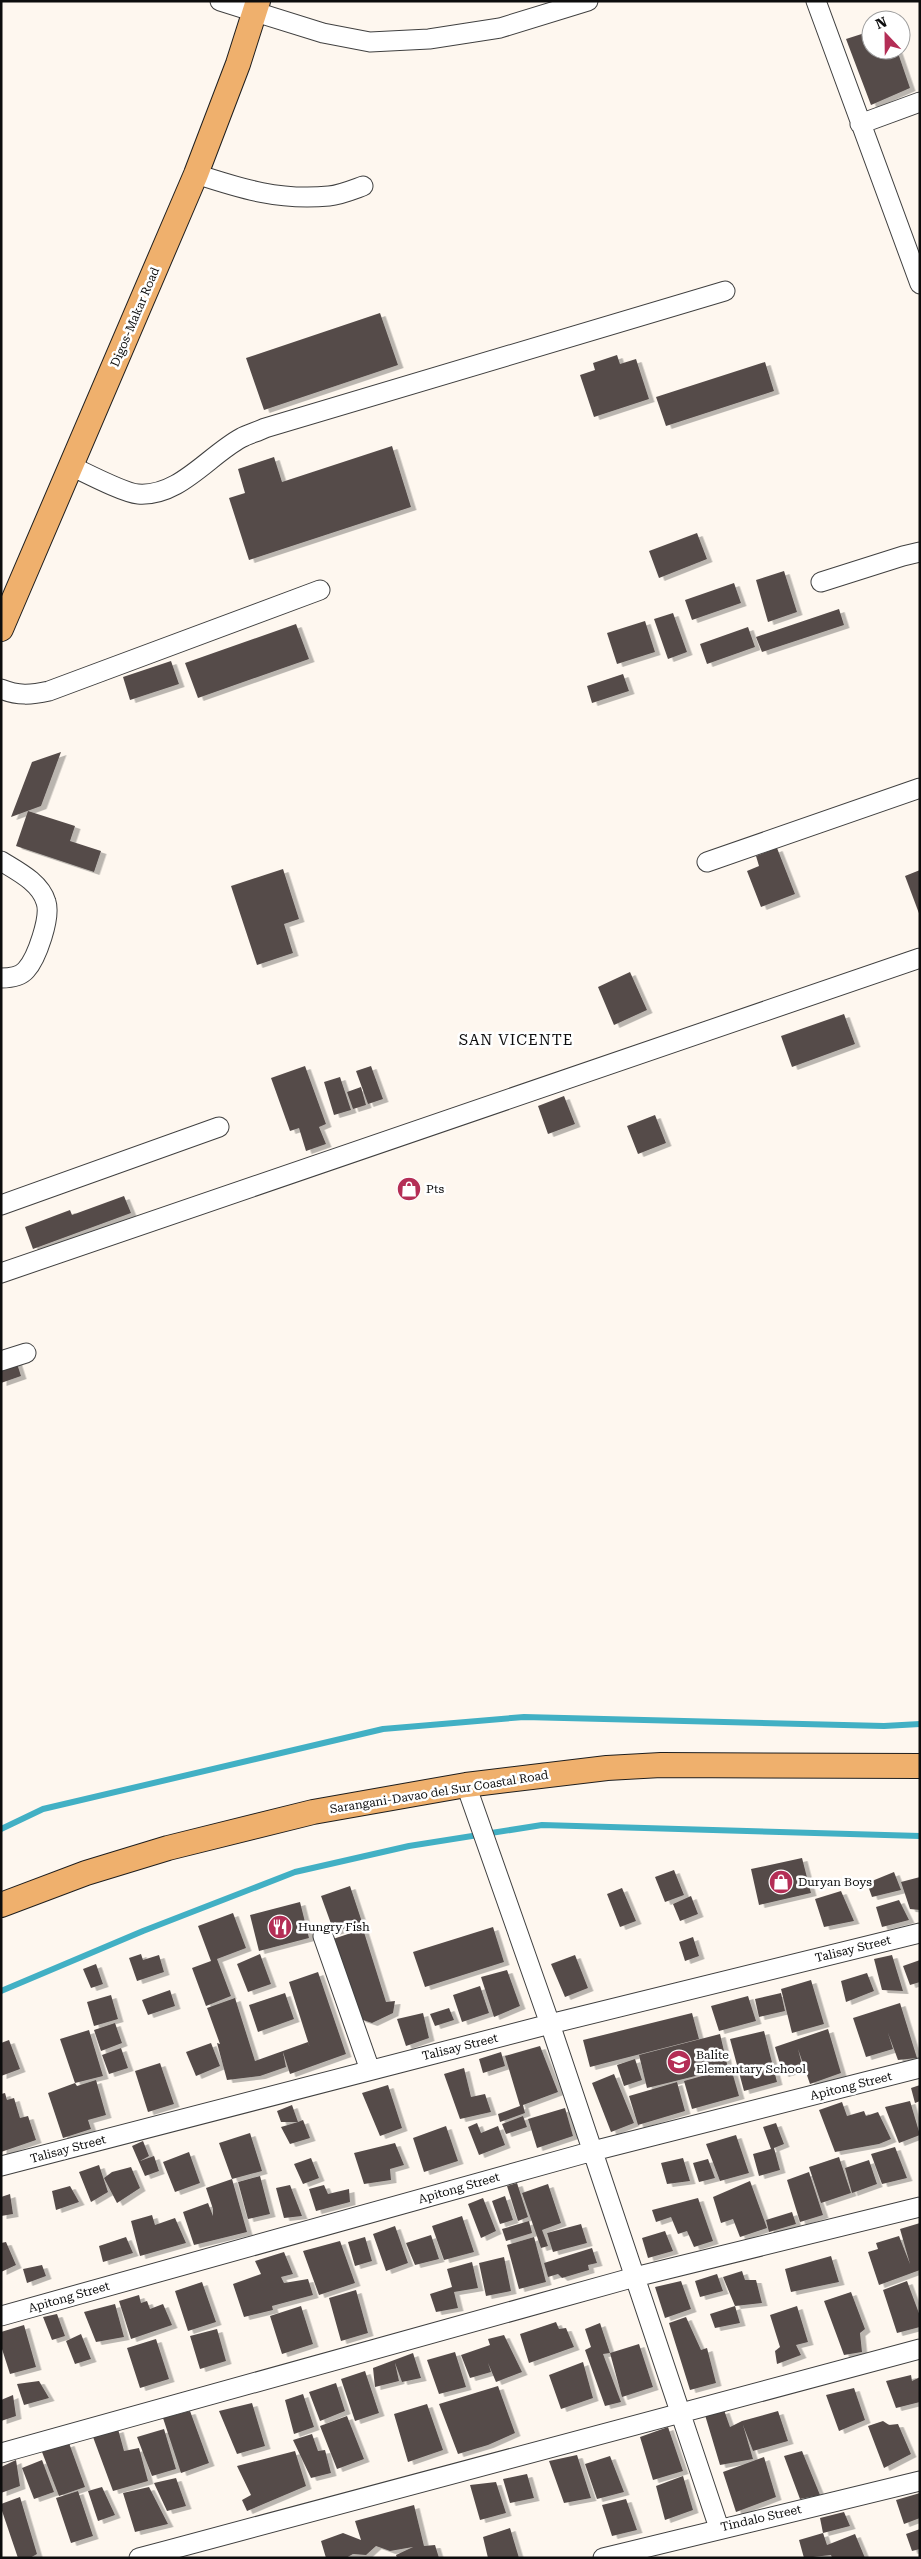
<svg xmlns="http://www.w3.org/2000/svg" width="921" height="2559" font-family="'Roboto Serif',serif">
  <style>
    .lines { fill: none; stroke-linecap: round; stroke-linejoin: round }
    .stream { stroke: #42b0c4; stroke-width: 6 }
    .building { fill: #554c4a; filter: url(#shadow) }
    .minor-casing { stroke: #404040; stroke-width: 21 }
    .major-casing { stroke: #1e1e1e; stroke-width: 26 }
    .minor { stroke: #fff; stroke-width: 19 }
    .major { stroke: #efb06d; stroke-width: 24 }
    .labels { text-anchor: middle; stroke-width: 5; stroke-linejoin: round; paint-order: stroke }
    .street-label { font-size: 12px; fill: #0d0d0d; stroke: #fff }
    .poi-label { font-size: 12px; fill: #0d0d0d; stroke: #fff; text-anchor: start }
    .quarter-label { font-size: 15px; letter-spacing: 1px; fill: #0d0d0d; stroke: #fff }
  </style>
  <defs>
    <filter id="shadow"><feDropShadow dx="5.5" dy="3" stdDeviation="0" flood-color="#0004"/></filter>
  </defs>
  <rect width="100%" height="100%" fill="#fef7ef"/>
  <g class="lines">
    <path class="stream" d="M1,1829l42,-20 340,-80 141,-12 360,9 36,-2
      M1,1991l142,-60 152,-59 114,-26 133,-21 378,11"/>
  </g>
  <path class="building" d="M871,31v19h26l13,38 -39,17 -25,-66z
    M380,313l18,52 -134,45 -18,-52z
    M617,355l3,9 16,-5 13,40 -55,18 -14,-42 15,-5 -2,-7z
    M765,362l9,29 -108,35 -10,-29z
    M392,446l19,61 -162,53 -20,-62 16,-5 -7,-24 36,-12 8,25z
    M697,533l10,26 -48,19 -10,-27z
    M784,571l13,41 -29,10 -12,-42z
    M734,583l7,20 -49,17 -7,-20z
    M839,609l5,16 -82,27 -6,-15z
    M673,613l14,39 -19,7 -14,-40z
    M645,621l10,31 -38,12 -10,-31z
    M296,624l13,35 -111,39 -13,-35z
    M748,627l7,20 -48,17 -7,-20z
    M171,661l8,23 -49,16 -7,-23z
    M623,674l6,17 -37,12 -5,-17z
    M61,752l-20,54 -30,11 21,-55z
    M28,811l47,15 -5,15 31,10 -7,21 -78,-26z
    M777,848l18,46 -34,13 -14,-36 12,-5 -3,-10z
    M283,869l16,50 -15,5 9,29 -36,12 -26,-79z
    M920,870v46l-15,-40z
    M630,972l17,38 -33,15 -16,-38z
    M844,1014l11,30 -63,23 -11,-31z
    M305,1066l21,58 -7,3 7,17 -20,7 -7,-23 -9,3 -19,-53z
    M371,1066l12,33 -15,5 -12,-33z
    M340,1077l11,33 -17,5 -10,-33z
    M361,1087l5,18 -13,4 -6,-17z
    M564,1096l11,28 -27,10 -10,-28z
    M655,1115l11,28 -28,11 -11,-28z
    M124,1196l7,17 -98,36 -8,-22 45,-17 2,5z
    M12,1348l9,28 -20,7v-31z
    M802,1858l9,35 -52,12 -8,-36z
    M674,1870l10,25 -19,7 -10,-25z
    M894,1872l7,18 -29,7 -5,-14z
    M920,1877v33l-10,-1 -9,-27z
    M350,1886l12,36 -28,10 -13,-36z
    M622,1888l14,33 -16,6 -13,-33z
    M841,1891l13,30 -30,6 -9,-28z
    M691,1896l7,18 -18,7 -7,-17z
    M899,1900l10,20 -27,7 -6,-20z
    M300,1902l9,36 -50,13 -9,-36z
    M233,1913l13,35 -29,11 14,37 -25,10 -14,-38 19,-7 -13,-35z
    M493,1927l11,35 -79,25 -12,-35z
    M363,1929l23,73 9,-1 -2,12 -21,10 -12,-4 -27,-80z
    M693,1937l6,19 -14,5 -6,-19z
    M141,1954l2,6 16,-5 5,17 -27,9 -8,-23z
    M260,1954l11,30 -23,8 -11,-28z
    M575,1955l13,33 -23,9 -14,-33z
    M892,1955l11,36 -21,-1 -8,-31z
    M920,1960v22l-10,3 -7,-19z
    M96,1964l7,20 -12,4 -8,-19z
    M507,1970l13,36 -26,11 -13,-40z
    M318,1972l28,82 -56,20 -7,-22 3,15 -26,9 -33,4 -10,-37 3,1 -13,-36 28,-10 20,63 53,-19 2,6 -21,-66z
    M867,1973l7,18 -28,11 -5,-21z
    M811,1980l13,44 -32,9 -11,-44z
    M480,1986l9,27 -27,9 -9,-27z
    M170,1990l5,16 -27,9 -6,-15z
    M285,1993l9,26 -36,13 -9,-27z
    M781,1993l4,18 -26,6 -4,-18z
    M111,1995l7,24 -24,7 -7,-24z
    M748,1996l8,25 -37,10 -8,-25z
    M900,2003l17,55 -19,2 -10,-27 5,16 -27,8 -13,-39z
    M449,2008l5,12 -19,6 -5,-12z
    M423,2013l6,25 -23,8 -9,-27z
    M692,2013l7,26 -109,28 -7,-27z
    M115,2023l7,20 -21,8 -7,-21z
    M828,2029l13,44 -31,11 -12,-35 5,19 -20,6 -8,-27z
    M89,2030l14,46 -28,7 2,3 19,-6 10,35 -18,5 3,9 -28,9 -15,-45 27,-10 -15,-44z
    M764,2031l13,51 -33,9 -14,-52z
    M720,2034l8,34 -81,20 -8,-33z
    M9,2040l11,29 -19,7v-33z
    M211,2043l9,23 -24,10 -10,-24z
    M540,2046l18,46 -35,13 2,8 -25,9 -2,-8 22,-8 -15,-50z
    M121,2048l7,20 -19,6 -7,-19z
    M501,2052l4,14 -22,7 -4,-14z
    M635,2059l7,21 -18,6 -7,-21z
    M160,2063l14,41 -26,8 -13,-41z
    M464,2068l7,29 14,-3 6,18 -31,7 -16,-45z
    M731,2068l8,28 -47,13 -8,-28z
    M614,2074l20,49 -23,9 -19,-49z
    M677,2082l8,29 -47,14 -9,-29z
    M388,2085l14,43 -22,8 -18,-43z
    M920,2085v16l-5,2 -4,-15z
    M5,2093l2,7 7,-2 6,20 8,-2 8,24 -35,12v-58z
    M910,2101l10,34 -21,8 -14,-36z
    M842,2102l5,14 17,-5 2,5 12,-4 13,27 -12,5 -44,8 -16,-42z
    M292,2105l6,17 5,-2 7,18 -20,6 -9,-17 17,-5h-17l-4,-11z
    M565,2108l8,28 -36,12 -9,-29z
    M523,2116l4,11 -21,7 -4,-10z
    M477,2123l4,10 17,-7 7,19 -26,10 -11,-28z
    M776,2123l8,21 -10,4 6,22 -21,6 -6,-22 18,-5 -8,-22z
    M446,2126l12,35 -34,11 -11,-34z
    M250,2133l12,38 -30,8 -13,-36z
    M736,2135l13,38 -29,8 -14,-37z
    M143,2141l6,15 -9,5 14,-5 5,15 -14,5 -13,-30z
    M395,2143l9,22 -14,4 1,11 -27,4 -10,-31z
    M895,2147l12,31 -25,6 -11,-30z
    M189,2152l11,31 -25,9 -12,-30z
    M839,2157l12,36 -30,10 -12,-36z
    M311,2158l8,20 -16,6 -9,-20z
    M683,2158l7,23 -23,3 -6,-21z
    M708,2159l7,19 -16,4 -6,-19z
    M869,2160l8,24 -25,9 -7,-25z
    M99,2165l9,27 -17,10 -12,-30z
    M131,2167l9,21 -23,15 -13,-25 8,-6z
    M809,2172l14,43 -23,7 -13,-42z
    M260,2176l10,38 -22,5 -10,-37z
    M232,2179l15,53 -53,13 -11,-33 25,-9 5,13v-7l-7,-21z
    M750,2181l17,47 -27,9 -7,-18 -12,4 -8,-26z
    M517,2183l11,34 -10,4 -11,-35z
    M548,2184l13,39 -19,7 6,16 -7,2 -19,-55z
    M290,2185l12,31 -18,2 -8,-30z
    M324,2185l4,9 21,-5 1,13 -34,9 -7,-22z
    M70,2186l9,16 -23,8 -4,-19z
    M10,2194l3,20 -12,2v-19z
    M505,2196l8,24 -13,4 -8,-23z
    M483,2198l13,33 -15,7 -13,-34z
    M698,2198l15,43 -19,6 -7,-16 -9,3 -7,-17 -15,5 -4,-12z
    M792,2212l4,12 -27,8 -3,-12z
    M152,2215l3,10 20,-7 11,25 -46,13 -9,-35z
    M462,2216l12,36 -30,8 -12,-34z
    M529,2221l3,12 -26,8 -4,-12z
    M920,2223v47l-41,15 -11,-33 10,-3 -2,-6 23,-7 11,28 -10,-35z
    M581,2224l6,19 -34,9 -6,-19z
    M395,2226l13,37 -22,8 -13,-37z
    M665,2231l8,20 -25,7 -6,-20z
    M431,2235l8,24 -24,6 -9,-22z
    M126,2237l7,16 -30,9 -4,-16z
    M365,2237l7,24 -17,5 -7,-24z
    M534,2237l12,45 -27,7 -12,-44z
    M340,2241l15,42 -36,12 -16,-44z
    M6,2242l10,23 -15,7v-29z
    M592,2248l5,15 -9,2 1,5 -27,8 -4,-4 -10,3 -4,-14z
    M284,2252l9,22 -12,3 3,6 24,-4 5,16 -41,11 1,4 -29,7 -11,-33 28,-10 -6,-13z
    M831,2256l8,26 -48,10 -6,-23z
    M504,2257l7,34 -25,5 -7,-33z
    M472,2262l6,26 -24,4 4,16 -22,4 -6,-18 22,-7 -5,-18z
    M42,2265l4,11 -19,7 -4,-14z
    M742,2271l3,9h11l6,23 -27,3 -12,-29z
    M717,2274l6,17 -23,6 -5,-16z
    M681,2281l10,28 -26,9 -10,-31z
    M907,2281l13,35v11l-23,6 -14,-43z
    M202,2282l14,40 -28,9 -13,-40z
    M356,2290l12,43 -27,8 -12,-43z
    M851,2292l14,37 -5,4 2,19 -18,3 -20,-54z
    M139,2295l2,8 6,-2 3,8 13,-5 9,21 -41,14 -12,-38z
    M115,2304l9,33 -28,5 -12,-30z
    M301,2306l12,38 -31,10 -12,-38z
    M735,2306l5,17 -25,5 -5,-14z
    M797,2306l11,36 -12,3 5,10 -24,9 -2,-13 5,-4 -10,-32z
    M57,2314l8,22 -13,4 -9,-23z
    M686,2317l15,33 6,-2 9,35 -26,7 -21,-67z
    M556,2322l3,7 7,-1 8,19 -45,16 -9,-29z
    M600,2323l10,30 -7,1 18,48 -16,4 -20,-56 6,-3 -6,-18z
    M24,2325l12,42 -26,7 -9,-28v-14z
    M217,2329l9,32 -26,8 -10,-33z
    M81,2334l10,25 -16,5 -9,-23z
    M504,2335l18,37 -26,10 -8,-19 3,9 -21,6 -9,-23 29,-10 -2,-6z
    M156,2339l13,40 -29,9 -13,-40z
    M639,2344l14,43 -31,10 -12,-44z
    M455,2352l11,35 -27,7 -12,-34z
    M413,2353l8,25 -19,4 -7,-19 4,18 -24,6 -2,-19z
    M583,2362l10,36 -32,11 -12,-34z
    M365,2371l14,42 -24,8 -14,-42z
    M911,2375l1,6 8,-4v25l-24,6 -10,-27z
    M39,2381l10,17 -25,7 -7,-21z
    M336,2383l9,28 -25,10 -11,-29z
    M498,2386l17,47 -27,12 -30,9 -19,-50z
    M854,2388l11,32 -26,11 -13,-36z
    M303,2394l11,33 -20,7 -9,-34z
    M13,2395l3,21 -15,5v-21z
    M252,2403l13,43 -28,8 -18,-43z
    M427,2404l16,46 -35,12 -14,-48z
    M724,2410l6,17 12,-6 36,-10 10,30 -35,10 -10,-26 10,34 -33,6 -15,-50z
    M190,2411l19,52 -28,10 -18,-55z
    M347,2416l17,43 -27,10 -17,-43z
    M883,2421l6,4 9,-1 13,30 -27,14 -16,-42z
    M668,2427l15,44 -30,9 -13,-43z
    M118,2429l6,22 15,-3 9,33 -35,10 -20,-54z
    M164,2429l12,40 -24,7 -15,-39z
    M312,2434l6,17 7,-1 6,23 -20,5 -18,-38z
    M69,2443l16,44 -26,9 -17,-44z
    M295,2451l11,35 -59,25 -5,-11 9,-5 -14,-29z
    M802,2451l18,44 -20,4 -16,-43z
    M577,2455l14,43 -27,5 -15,-42z
    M610,2456l14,36 -27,7 -12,-35z
    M764,2457l12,40 -40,15 -13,-40z
    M16,2460l4,26 -19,7v-26z
    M42,2460l12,32 -20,7 -12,-31z
    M527,2474l7,24 -24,5 -7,-24z
    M683,2476l10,34 -28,10 -9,-34z
    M176,2478l10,28 -19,5 -13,-28z
    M496,2482l10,31 -26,7 -10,-35z
    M102,2487l13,28 -17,6 -10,-30z
    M149,2487l19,37 -33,8 -12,-39z
    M78,2491l15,45 -22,7 -15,-45z
    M920,2493v25l-16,6 -8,-24z
    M20,2497l17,57 -7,4h-12l-17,-50v-4z
    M626,2499l11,31 -25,6 -10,-31z
    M414,2505l10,41 11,-1 4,13h-42l-1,-3 17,-8 -23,4 -14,-5 -10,9 -13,-1 -7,4h-20l-5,-17 22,-8 18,7 -6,-19z
    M844,2512l6,14 -27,7 -3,-15z
    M510,2528l9,30h-31l-5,-21z
    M920,2529v20l-8,2 -6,-17z
    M823,2533l4,12 28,-11 10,24h-33l-1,-3 -27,3 -5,-18z"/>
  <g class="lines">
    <g class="minor-casing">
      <path id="minor" d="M220,1l103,32 47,9 59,-3 71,-11 88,-27
        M816,1l104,283
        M860,124l60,-22
        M196,174c46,15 84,27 133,22 11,-1 23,-6 34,-10
        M71,466c15,7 53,27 67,28 41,3 70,-38 103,-56 7,-4 16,-6 24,-10l460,-137
        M821,582l82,-26 17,-4
        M1,689c17,7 30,6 48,2l271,-101
        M1,861c16,10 39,21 45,41 5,15 -9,56 -20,68 -6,7 -16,8 -25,8
        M707,862l213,-74
        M1,1205l218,-78
        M1,1273l919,-315
        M1,1361l25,-8
        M466,1785l84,239 169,504
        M323,1936l47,134
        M1,2166l549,-142 370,-91
        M1,2316l592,-165 327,-83
        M1,2453l634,-176 285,-70
        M139,2558l781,-209
        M603,2558l317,-77"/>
    </g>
    <g class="major-casing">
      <path id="major" d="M1,629l195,-455 42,-110 20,-63
        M1,1905l85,-32 82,-25 145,-36 153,-27 141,-17 54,-3 259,1"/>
    </g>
    <use href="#minor" class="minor"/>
    <use href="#major" class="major"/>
  </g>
  <defs>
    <g id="shop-disc" transform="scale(1.25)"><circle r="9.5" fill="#b42e56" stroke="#fff"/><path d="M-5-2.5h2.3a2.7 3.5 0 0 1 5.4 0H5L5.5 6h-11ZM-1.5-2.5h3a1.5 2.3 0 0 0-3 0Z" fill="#fff"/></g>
    <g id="restaurant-disc" transform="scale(1.25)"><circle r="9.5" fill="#b42e56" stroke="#fff"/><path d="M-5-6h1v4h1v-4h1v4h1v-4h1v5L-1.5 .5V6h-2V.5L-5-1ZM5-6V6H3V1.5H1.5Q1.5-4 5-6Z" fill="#fff"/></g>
    <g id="school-disc" transform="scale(1.25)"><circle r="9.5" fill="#b42e56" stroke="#fff"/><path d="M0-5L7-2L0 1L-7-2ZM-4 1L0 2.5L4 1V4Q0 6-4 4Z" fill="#fff"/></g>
  </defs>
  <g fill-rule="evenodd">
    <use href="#shop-disc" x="409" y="1189"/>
    <use href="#shop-disc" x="781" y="1882"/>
    <use href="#restaurant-disc" x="280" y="1927"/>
    <use href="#school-disc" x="679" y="2062"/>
  </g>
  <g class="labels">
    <g class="street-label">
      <text transform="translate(135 317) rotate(-67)" y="4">Digos-Makar Road</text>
      <text transform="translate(439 1792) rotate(-9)" y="4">Sarangani-Davao del Sur Coastal Road</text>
      <text transform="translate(853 1949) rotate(-14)" y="4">Talisay Street</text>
      <text transform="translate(460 2047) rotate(-14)" y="4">Talisay Street</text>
      <text transform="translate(851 2086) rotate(-14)" y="4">Apitong Street</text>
      <text transform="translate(68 2149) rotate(-15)" y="4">Talisay Street</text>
      <text transform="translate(459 2188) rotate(-16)" y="4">Apitong Street</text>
      <text transform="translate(69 2297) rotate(-16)" y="4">Apitong Street</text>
      <text transform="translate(761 2518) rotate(-13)" y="4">Tindalo Street</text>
    </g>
    <g class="poi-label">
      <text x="426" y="1193">Pts</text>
      <text x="798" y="1886">Duryan Boys</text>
      <text x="298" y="1931">Hungry Fish</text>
      <text x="696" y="2059">Balite<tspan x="696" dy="14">Elementary School</tspan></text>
    </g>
    <g class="quarter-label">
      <text x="516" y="1045">SAN VICENTE</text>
    </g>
  </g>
  <rect width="921" height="2559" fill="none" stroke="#0d0d0d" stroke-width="5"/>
  <g transform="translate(886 35) rotate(338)"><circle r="24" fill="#ffffff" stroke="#9e9e9e"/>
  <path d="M0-4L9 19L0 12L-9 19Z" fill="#b42e56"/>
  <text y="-8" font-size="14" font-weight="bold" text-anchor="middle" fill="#0d0d0d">N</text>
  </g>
</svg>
